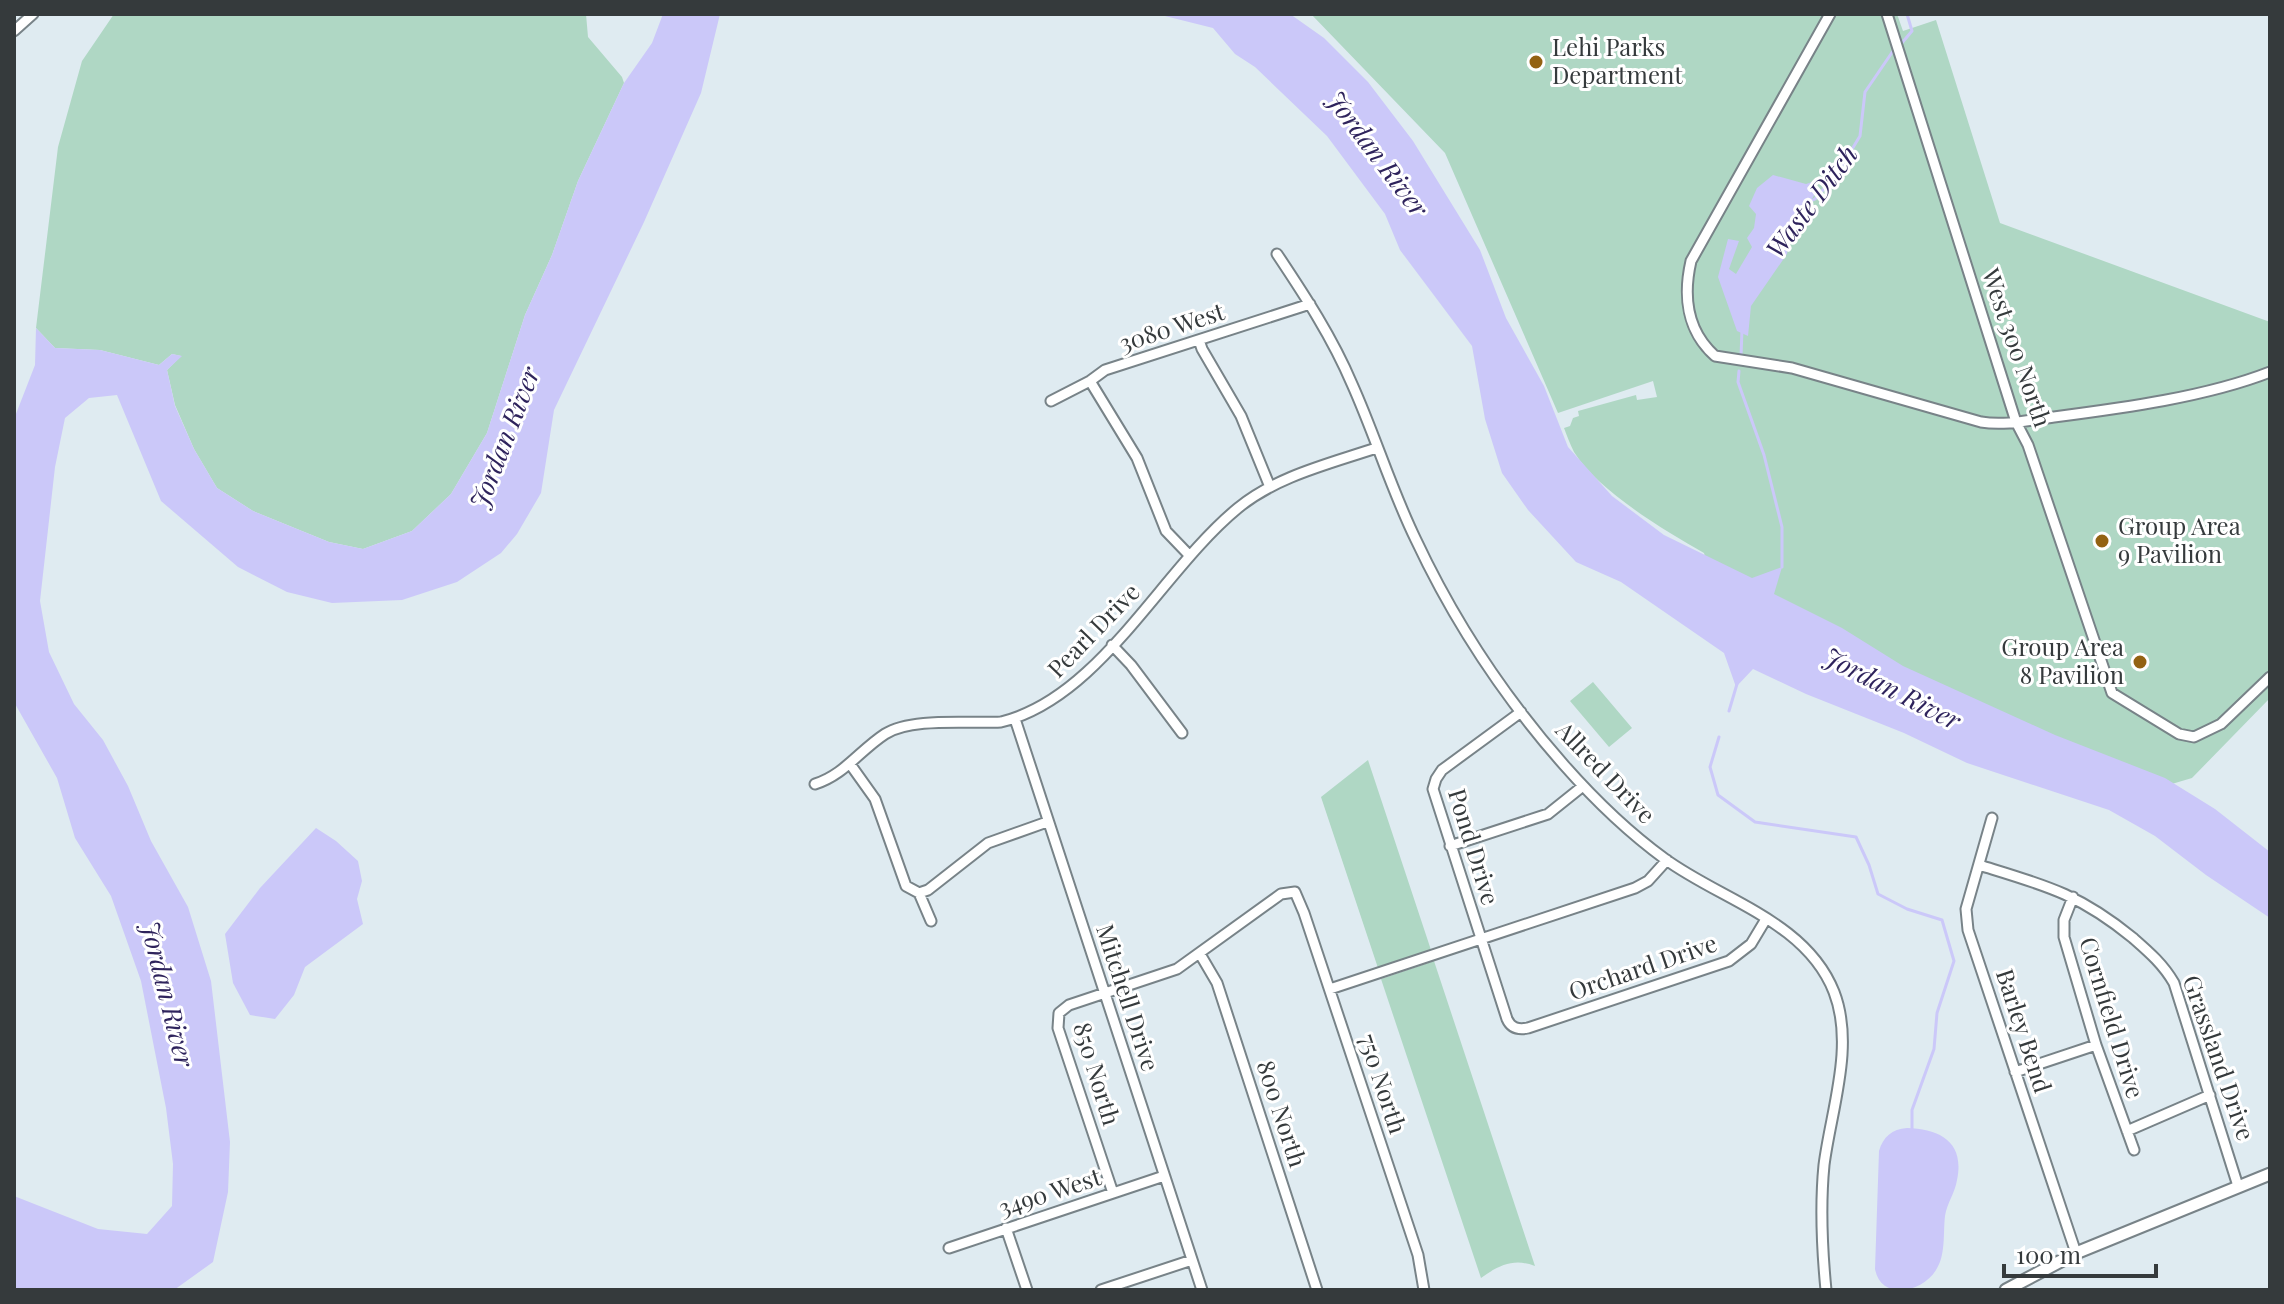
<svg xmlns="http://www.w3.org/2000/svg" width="2284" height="1304" font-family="'Playfair Display',serif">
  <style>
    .green { fill: #afd7c4 }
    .water { fill: #cbc8f9 }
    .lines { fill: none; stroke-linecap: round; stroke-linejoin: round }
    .stream { stroke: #cbc8f9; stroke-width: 3 }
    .minor-casing { stroke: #788388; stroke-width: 13 }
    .tertiary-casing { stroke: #788388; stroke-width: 15 }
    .minor { stroke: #fff; stroke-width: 9 }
    .tertiary { stroke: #fff; stroke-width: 11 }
    .poi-dot { fill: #936212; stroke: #fff; stroke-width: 3 }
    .labels { text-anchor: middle; stroke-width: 6; stroke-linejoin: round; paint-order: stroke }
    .poi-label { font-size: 24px; fill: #353a3c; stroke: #fff; text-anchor: start }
    .street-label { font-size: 24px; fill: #353a3c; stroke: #fff }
    .water-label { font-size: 26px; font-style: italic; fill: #2e235c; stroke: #fff }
  </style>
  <rect width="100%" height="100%" fill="#dfebf1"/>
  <path class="green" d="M114,14h472l2,23 34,40 2,6 -46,98 -26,74 -27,60 -38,118 -36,61 -39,37 -49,18 -34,-7 -76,-31 -36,-23 -23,-39 -19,-44 -8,-35 14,-14 -9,-2 -13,11 -59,-15 -45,-2 -19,-20 22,-181 24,-86z
    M1311,14h586l6,17 33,-11 64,203 270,99v376l-78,80 -27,8 -265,-109 -190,-103 -6,-21c-39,-22 -107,-63 -130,-101 -4,-8 -7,-16 -10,-24l6,-2 3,-8 6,-2 -1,-5 58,-16 1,5 20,-3 -4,-16 -95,32 -113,-260z
    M1593,682l39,46 -23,19 -39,-46z
    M1368,760l63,190 -53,18 -57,-171z
    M1434,961l101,305c-21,-8 -36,-1 -54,12l-100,-299z"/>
  <path class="water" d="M663,14h57l-19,79 -57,129 -90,188 -13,83 -24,41 -16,19 -44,29 -55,18 -70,3 -45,-11 -49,-25 -77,-66 -44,-106 -28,3 -24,20 -10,49 -15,134 9,51 25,52 29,36 25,46 23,55 37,66 23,74 19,161 -2,50 -15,70 -39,28h-160v-94l84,33 49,5 25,-28 1,-42 -7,-56 -25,-127 -30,-85 -36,-58 -18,-60 -43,-76v-283l21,-54 1,-37 19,20 45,2 59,15 13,-11 10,2 -15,14 8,36 19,43 23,39 36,23 76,31 34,7 49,-18 39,-37 36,-61 38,-118 27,-60 26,-74 46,-98 28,-40z
    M1157,14h133l34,24 44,44 45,59 67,109 26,68 38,68 24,61 44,49 52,39 88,43 30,-11 -8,27 68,34 61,38 152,69 110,43 50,31 55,43v66l-64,-43 -51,-39 -46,-26 -142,-47 -63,-30 -98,-39 -53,-25 -17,18 -12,-34 -103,-71 -45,-20 -48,-52 -26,-37 -17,-54 -13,-73 -72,-96 -15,-36 -58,-78 -72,-69 -20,-13 -22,-26z
    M1773,175l33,9 9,-3 1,11 -26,44 -3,18 -36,52 -3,30 -11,-5 -19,-54 10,-38 11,2 -10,28 7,5 16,-27 -5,-9 7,-10 2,-14 -7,-8 8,-18z
    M316,828l20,13 22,20 4,20 -5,18 6,25 -58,43 -11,28 -19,24 -25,-4 -17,-32 -8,-49 35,-46z
    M1907,1128c33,1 58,14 50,52 -2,13 -10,23 -12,36 -2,17 1,39 -9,54 -14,23 -55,31 -61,-1l4,-118c4,-14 13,-22 28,-23z"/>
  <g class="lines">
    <path class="stream" d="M1901,44l11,-13 -5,-17
      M1807,203l8,-4 22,-25 23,-38 5,-44 28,-41
      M1741,356l1,-26
      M1739,371l-1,11 26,73 18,72v40
      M1729,711l8,-27
      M1719,737l-9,30 8,28 37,27 101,15 13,28 9,29 29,15 35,11 12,41 -17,52 -3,36 -22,61v19"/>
    <g class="minor-casing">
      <path id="minor" d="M1830,14l-139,247c-8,35 -4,70 24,95l77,12 189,54c24,4 49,-2 73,-5 69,-9 152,-20 216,-45
        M1887,14l129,408 12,23 84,248 67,41 15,3 27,-13 49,-47
        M14,31l19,-17
        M1277,254c28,42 55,83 75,130 23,51 39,105 64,156 38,81 89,158 148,225 30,34 64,67 101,94 56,41 141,62 169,133 21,54 -3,118 -10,173 -4,41 -2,84 2,125
        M1199,340l3,9 39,67 29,71
        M1090,381l47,77 29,73 24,25
        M1051,401l39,-20 15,-11 205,-66
        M1112,645l19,20 51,68
        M1521,712l-79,58 -6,9 -3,10 74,230c4,9 11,11 21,9l201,-67 22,-17 15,-25
        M1015,719l187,571
        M850,764l25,35 31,87 13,7 12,28
        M815,784c29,-9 44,-33 70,-50 27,-17 83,-10 116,-12 99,-24 160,-151 237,-214 39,-32 91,-44 138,-60
        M1992,818l-26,91 2,21 108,323
        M1450,846l98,-32 35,-28
        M1979,865c65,20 99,28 154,73 16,14 30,26 41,45l64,203
        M919,893l9,-3 60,-47 59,-21
        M2073,897l-9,23v17l32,108 38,105
        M1200,954l17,29 100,307
        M1330,989l305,-101 13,-7 19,-21
        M2015,1072l81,-27
        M2127,1131l83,-36
        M1113,1193l-55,-165 1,-15 10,-8 108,-36 104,-75 14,-2 9,21 114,342 6,35
        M1006,1228l21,62
        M949,1248l215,-72
        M1101,1290l91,-30"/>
    </g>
    <g class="tertiary-casing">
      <path id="tertiary" d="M2006,1290l70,-37 194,-79"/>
    </g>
    <use href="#minor" class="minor"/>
    <use href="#tertiary" class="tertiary"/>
  </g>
  <g class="poi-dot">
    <circle cx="1536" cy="62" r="8"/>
    <circle cx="2102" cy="541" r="8"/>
    <circle cx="2140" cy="662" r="8"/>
  </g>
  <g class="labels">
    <g class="poi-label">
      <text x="1552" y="56">Lehi Parks<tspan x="1552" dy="28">Department</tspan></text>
      <text x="2118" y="535">Group Area<tspan x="2118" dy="28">9 Pavilion</tspan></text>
      <text x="2124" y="656" text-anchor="end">Group Area<tspan x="2124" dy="28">8 Pavilion</tspan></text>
    </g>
    <g class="street-label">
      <text transform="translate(1172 328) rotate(-18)" y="8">3080 West</text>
      <text transform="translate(2016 348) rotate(71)" y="8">West 300 North</text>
      <text transform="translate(1094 631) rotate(-46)" y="8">Pearl Drive</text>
      <text transform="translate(1605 773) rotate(46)" y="8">Allred Drive</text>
      <text transform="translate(1473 847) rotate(73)" y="8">Pond Drive</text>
      <text transform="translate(1643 968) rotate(-19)" y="8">Orchard Drive</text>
      <text transform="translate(1127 998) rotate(72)" y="8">Mitchell Drive</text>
      <text transform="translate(2111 1018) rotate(73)" y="8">Cornfield Drive</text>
      <text transform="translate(2023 1031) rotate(72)" y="8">Barley Bend</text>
      <text transform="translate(2218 1058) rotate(71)" y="8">Grassland Drive</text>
      <text transform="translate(1096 1074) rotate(73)" y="8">850 North</text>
      <text transform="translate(1382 1084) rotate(72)" y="8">750 North</text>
      <text transform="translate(1281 1114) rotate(72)" y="8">800 North</text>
      <text transform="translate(1050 1193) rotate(-18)" y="8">3490 West</text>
    </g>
    <g class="water-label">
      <text transform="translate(1377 154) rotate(53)" y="9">Jordan River</text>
      <text transform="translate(1812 202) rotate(-53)" y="9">Waste Ditch</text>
      <text transform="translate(505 438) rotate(-69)" y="9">Jordan River</text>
      <text transform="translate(1892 689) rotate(27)" y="9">Jordan River</text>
      <text transform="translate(167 994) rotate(76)" y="9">Jordan River</text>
    </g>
  </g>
  <rect width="2284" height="1304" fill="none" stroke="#353a3c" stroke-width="32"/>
  <path d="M2004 1264v12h152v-12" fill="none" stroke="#353a3c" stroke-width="4"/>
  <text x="2016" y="1264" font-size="24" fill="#353a3c" stroke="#ffffff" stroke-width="6" paint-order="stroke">100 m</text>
</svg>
